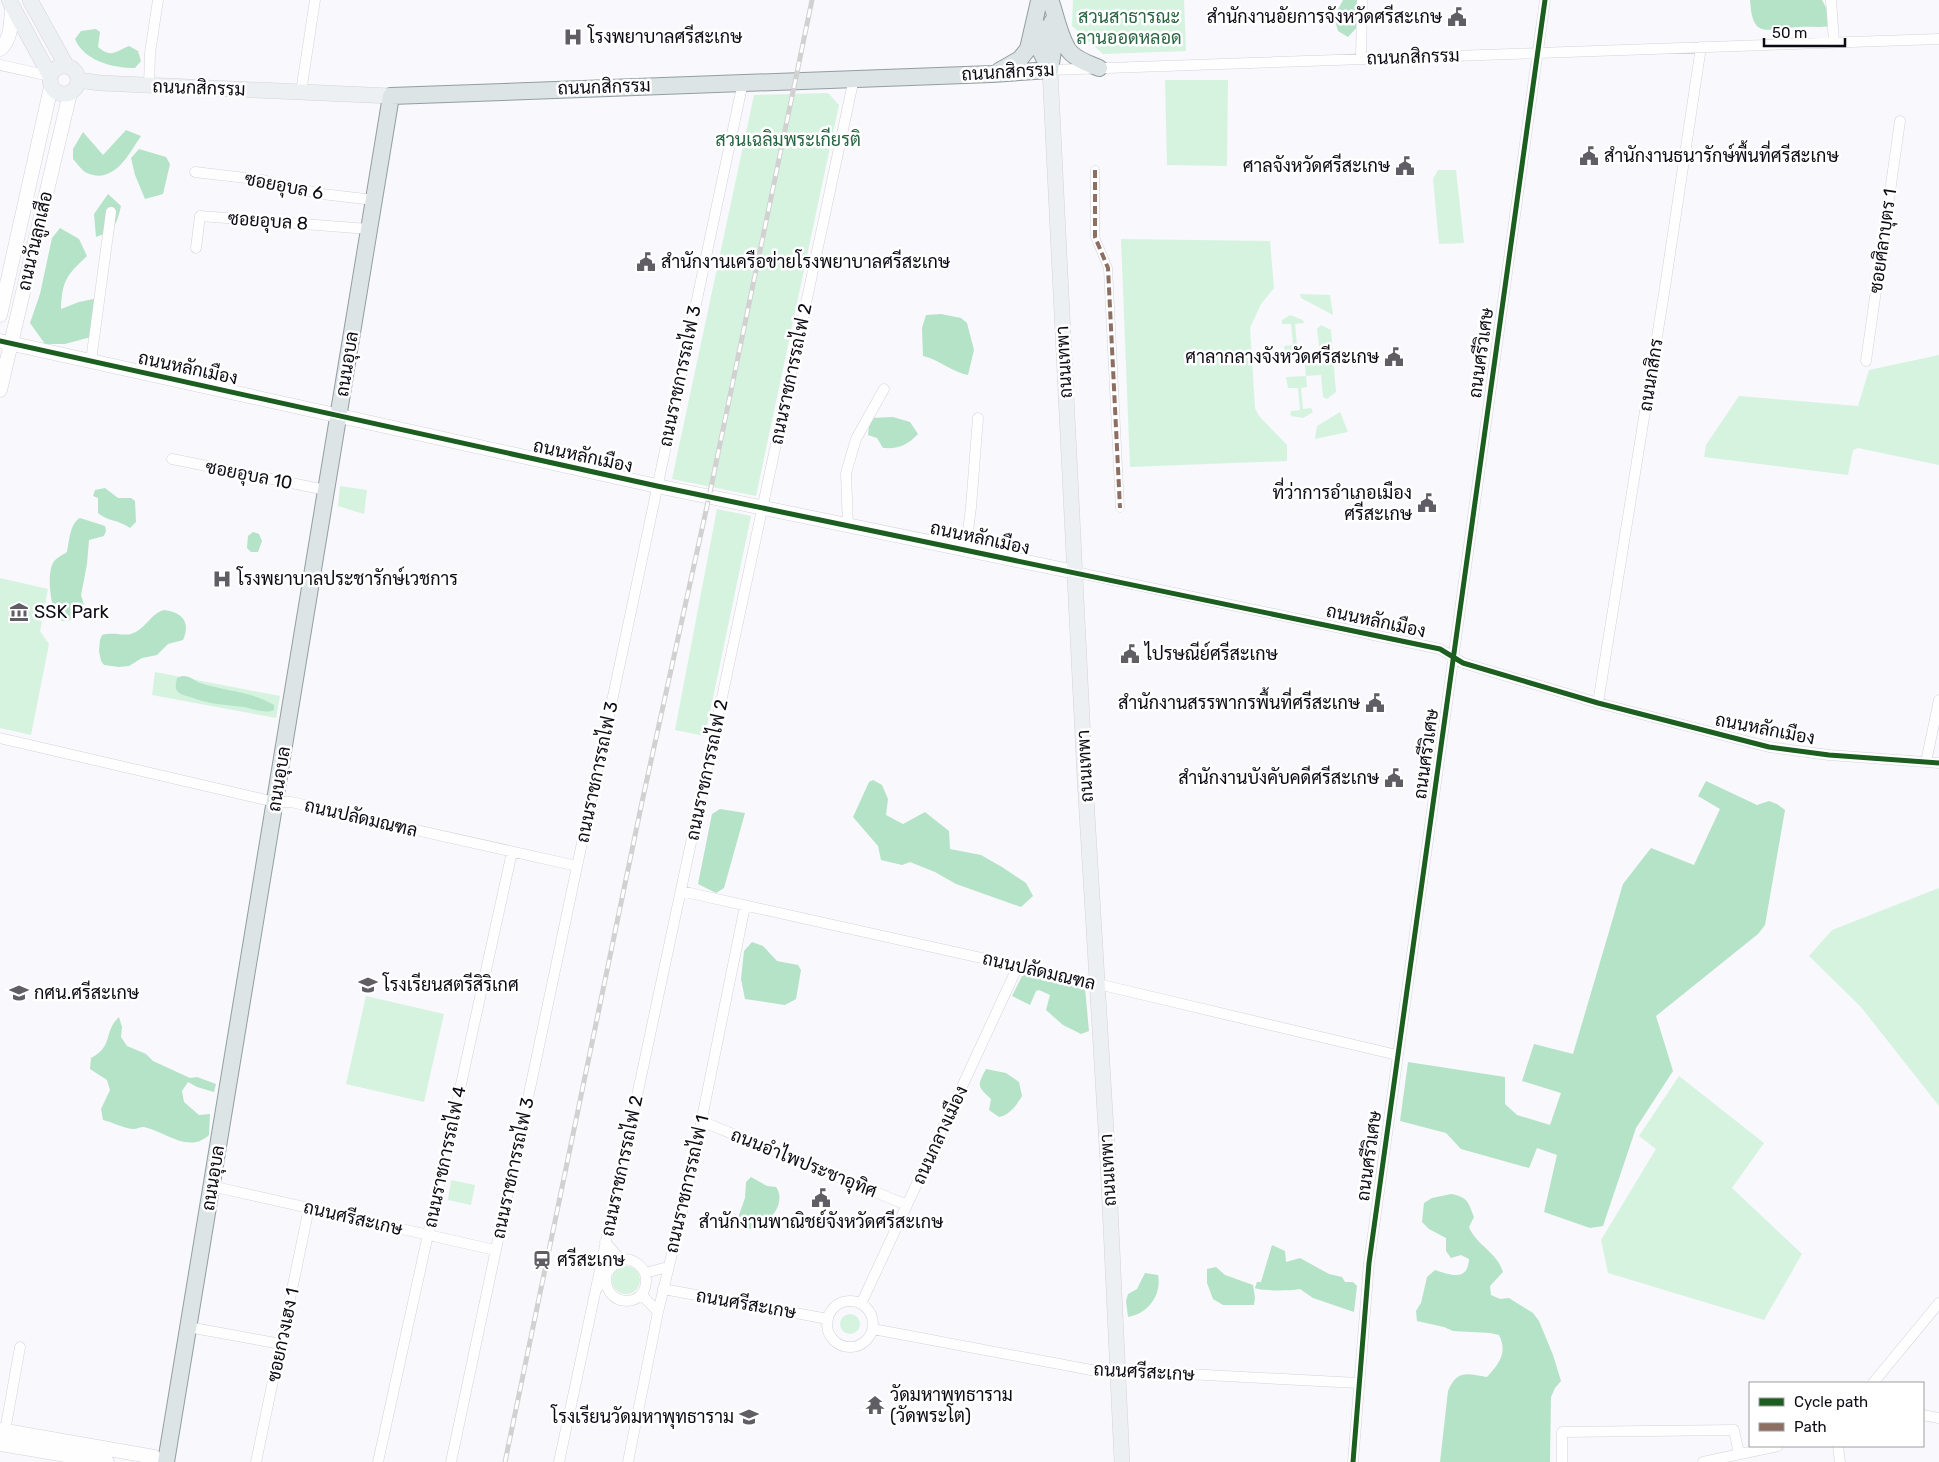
<svg xmlns="http://www.w3.org/2000/svg" width="1939" height="1462" font-family="Rubik,Sarabun,sans-serif">
  <style>
    .green { fill: #d6f3e0 }
    .forest { fill: #b4e3c7 }
    .lines { fill: none; stroke-linecap: round; stroke-linejoin: round }
    .pedestrian-casing { stroke: #d4d2da; stroke-width: 9 }
    .minor-casing { stroke: #d4d2da; stroke-width: 11 }
    .tertiary-casing { stroke: #d4d2da; stroke-width: 15 }
    .secondary-casing { stroke: #d4d2da; stroke-width: 16 }
    .primary-casing { stroke: #929ea3; stroke-width: 18 }
    .pedestrian { stroke: #fefeff; stroke-width: 8 }
    .minor { stroke: #fefeff; stroke-width: 10 }
    .tertiary { stroke: #fefeff; stroke-width: 14 }
    .secondary { stroke: #edf0f2; stroke-width: 15 }
    .primary { stroke: #dce4e5; stroke-width: 16 }
    .rail-casing { stroke: #d1d1d2; stroke-width: 5 }
    .rail { stroke: #fff; stroke-width: 3; stroke-dasharray: 9; stroke-linecap: butt }
    .quiet { stroke: #8d6e63; stroke-width: 4; stroke-dasharray: 8 4; stroke-linecap: butt }
    .cycleway-casing { stroke: #fff; stroke-width: 8 }
    .cycleway { stroke: #1b5e20; stroke-width: 5 }
    .labels { text-anchor: middle; stroke-width: 5; stroke-linejoin: round; paint-order: stroke }
    .park-label { font-size: 18px; fill: #276440; stroke: #fff }
    .poi-label { font-size: 18px; fill: #0d0a14; stroke: #fff; text-anchor: start }
    .street-label { font-size: 18px; fill: #0d0a14; stroke: #fff }
  </style>
  <rect width="100%" height="100%" fill="#f9f8fc"/>
  <path class="green" d="M1073,0h111l2,51 -83,3 -31,-28z
    M1165,80h63l-1,86 -60,-1z
    M828,93l11,12 -83,391 -84,-17 82,-384z
    M1438,170h18l8,73 -25,1 -6,-65z
    M1121,239l149,2 4,47 -13,16 -11,24 5,80 4,8 28,29v16l-157,6z
    M1300,294l30,1 3,20 -32,-17z
    M1290,315l13,5 1,3 -9,1 2,21h6l2,9 15,-1 -3,-24 4,-4 10,5 5,62 -9,7 -4,-2 -2,-22 -15,1 1,11 -6,1 2,21 8,-1 2,4 -10,6 -12,-2 -1,-2 1,-3 9,-1 -2,-22h-10l-2,-11 20,-1 -2,-21h-19l-1,-9 9,-1 -2,-21h-9v-4z
    M1939,355v110l-81,-17 -5,2 -5,25 -144,-18 2,-12 33,-49 119,10 11,-36z
    M1340,412l8,20 -33,7 2,-13z
    M340,486l27,4 -3,24 -26,-8z
    M717,509l34,7 -46,220 -30,-6z
    M0,578l48,11 -8,42 9,13 -18,91 -31,-7z
    M155,672l125,24 -4,22 -124,-23z
    M1939,888v218l-78,-99 -52,-51 23,-26z
    M366,996l78,18 -20,88 -78,-18z
    M1679,1076l85,67 -32,45 70,66 -38,66 -156,-47 -7,-33 55,-91 -17,-13z
    M451,1180l24,5 -4,20 -23,-5z
    M612 1280a14 14 0 1 1 28 0a14 14 0 1 1-28 0Z
    M840 1324a10 10 0 1 1 20 0a10 10 0 1 1-20 0Z"/>
  <path class="forest" d="M1343,0h15l1,25 -11,12 -10,-6 -4,-14z
    M1750,0h72l8,15v11c-13,2 -19,0 -31,1 -10,0 -35,7 -42,-1 -6,-7 -6,-17 -7,-26z
    M96,29l4,3 -2,15c13,11 17,5 31,-1l9,5 3,10 -6,7c-22,0 -51,-7 -60,-29l6,-8z
    M126,130l15,6c-12,18 -27,49 -54,37 -5,-2 -10,-10 -14,-14v-10l10,-17 20,23z
    M139,149l27,8 4,7 -7,30 -18,5 -10,-24 -4,-17z
    M108,194l13,12c-4,18 -7,25 -25,31l-2,-23z
    M60,228l19,11 8,17c-20,19 -25,24 -26,53l18,-7 19,-4 3,23 -10,16 -26,7h-20l-15,-21 10,-29 12,-56z
    M941,314l20,4 6,5 7,27 -6,25c-16,-3 -28,-15 -45,-19l-1,-28 4,-13z
    M893,417l17,5 8,12c-11,11 -18,15 -35,14l-6,-10 -9,-3 2,-17z
    M105,488l13,10h13l4,3 1,21 -6,6c-10,-8 -24,-7 -32,-15v-15l-5,-2 2,-6z
    M80,518l25,8 1,5 -2,5 -15,4 -2,24 -6,31 3,10c-7,10 -13,20 -27,14 -6,-13 -10,-41 -5,-54 3,-7 9,-9 15,-13 2,-10 3,-29 13,-34z
    M253,532l6,2 3,7 -4,11h-7l-4,-4 1,-12z
    M164,610c18,2 27,12 19,30l-15,4 -11,11 -15,3 -13,8 -10,1 -15,-2 -3,-4 -2,-10 1,-11 2,-5c12,-3 21,1 29,-1 14,-4 20,-21 33,-24z
    M182,676c11,0 12,6 21,8 23,7 50,8 71,21v5c-10,4 -20,-1 -30,-3 -19,-2 -36,-3 -54,-10 -3,-1 -8,-2 -11,-4 -5,-4 -3,-10 -2,-15z
    M873,780l9,5 6,14 -2,16 17,9 22,-12 24,19 1,18 31,6 21,12 24,16 7,13 -12,11 -65,-23 -21,-12 -25,-10 -8,3 -21,-5 -3,-14 -25,-29 16,-35z
    M1706,781l51,24 12,-4 8,3 8,6 -20,115 -7,9 -102,82 17,55 -37,57 -33,98 -13,2 -46,-16 13,-57 -20,-7 -8,20 -68,-19 -15,-16 -46,-12 8,-59 97,15v27l12,11 33,10 11,-32 -39,-12 12,-37 39,10 50,-170 28,-36 43,17 26,-56 -22,-13z
    M720,809l25,4 -21,75 -8,5 -18,-9 14,-70z
    M752,942l11,4 14,15 21,4 3,5 -5,29 -11,6 -40,-6 -4,-20 3,-28z
    M1027,973l58,15 4,43 -8,3 -18,-9 -17,-15 4,-15 -11,-5 -3,1 -6,14 -18,-9 10,-20z
    M119,1017l3,10 -1,10 6,9 19,8 7,7 37,17 7,-1 19,7 -2,8 -17,-5 -9,-5 -6,9 2,11 15,13 11,-1 -1,21c-21,19 -42,-3 -65,-8 -4,0 -7,2 -11,2 -10,-1 -21,-7 -30,-9l-2,-11 9,-19 -3,-10 -17,-11 1,-11c23,-12 12,-26 28,-41z
    M986,1069l20,4 13,9 3,14c-5,9 -13,19 -23,21l-10,-7 2,-11c-14,-13 -14,-13 -5,-30z
    M751,1177l16,9 9,1c8,11 1,25 -8,33 -4,5 -13,7 -18,9l-8,-3 -3,-11 6,-17 1,-16z
    M1451,1194c17,3 17,8 23,23l-5,10c7,18 28,25 34,45l-13,14 1,9 9,4 9,-1 24,15 6,8 14,34 8,26 -6,7 -4,9 -1,65h-110l8,-71c9,-22 20,-17 39,-14 12,-13 21,-24 12,-42l-9,-2 -37,-2 -9,-4 -27,-6 -1,-10 5,-8 6,-26 8,-7c15,5 33,12 34,-11l-8,-4 -10,3 -5,-7v-13l-17,-9 -7,-7 2,-19 8,-5z
    M1272,1245l13,6 1,11 14,-4 29,16 13,3 3,5h8l4,4 -3,26 -41,-14 -13,-9c-7,2 -39,2 -45,-1l2,-6h4z
    M1216,1267l9,8 28,10 2,13 -1,7h-31l-10,-6 -6,-16v-14z
    M1145,1273l13,2c4,20 -10,39 -30,42l-2,-16 2,-7 9,-5z"/>
  <g class="lines">
    <g class="pedestrian-casing">
      <path id="pedestrian" d="M1095,170v67l13,31 12,240"/>
    </g>
    <g class="minor-casing">
      <path id="minor" d="M1831,0l3,42
        M1361,59l1,-59
        M0,65l50,11
        M1050,70l889,-31
        M149,86l1,-33 8,-53
        M301,92l14,-92
        M195,172l67,8 60,14 52,6
        M196,248l4,-32 169,13
        M91,361l20,-149
        M1866,361l34,-240
        M172,459l154,31
        M848,526l-2,-53 10,-34 28,-50
        M962,549l5,-9 4,-33 7,-89
        M1075,572l365,77 23,14 135,40 171,44 60,8 110,8
        M1598,703l67,-416 36,-240
        M0,738l275,64h16l286,64
        M1926,762l13,-62
        M681,891l417,93 299,71
        M701,1121l206,84
        M211,1186l284,64
        M605,1242l16,18
        M645,1273l23,-6
        M663,1289l165,30
        M596,1290c9,-13 21,-42 42,-26 5,4 8,10 8,16 1,28 -42,29 -40,-4
        M641,1294l17,18
        M827 1324a23 23 0 1 1 46 0a23 23 0 1 1-46 0Z
        M861,1304l157,-338
        M188,1327l93,17
        M873,1329l234,44 23,-2 228,12
        M1873,1383l66,-80
        M1923,1415l16,3
        M5,1431l15,-84
        M1838,1446l2,16
        M256,1462l53,-254
        M378,1462l134,-610
        M451,1462l292,-1380
        M559,1462l295,-1384
        M628,1462l30,-150 30,-125 57,-281
        M1353,1462l16,-199 176,-1263
        M1562,1462v-30l172,-2 5,24
        M1703,1462l75,-16"/>
    </g>
    <g class="tertiary-casing">
      <path id="tertiary" d="M0,49c12,-10 11,-28 12,-43
        M0,315l51,-228
        M0,341l657,145 418,86
        M0,390l70,-297
        M0,1430l154,27 6,5
        M0,1444l107,18"/>
    </g>
    <g class="secondary-casing">
      <path id="secondary" d="M9,0l41,76
        M30,0l36,65
        M50 80a14 14 0 1 1 28 0a14 14 0 1 1-28 0Z
        M1050,70l35,710 23,383 14,299
        M78,80l22,3 291,13"/>
    </g>
    <g class="primary-casing">
      <path id="primary" d="M1051,2c5,14 10,41 20,51 8,8 19,11 28,15
        M1039,27l1,23 10,20
        M1050,70l3,-20 -1,-28
        M999,71l21,-12 8,-10 11,-48
        M166,1462l225,-1366 601,-22 58,-4"/>
    </g>
    <use href="#pedestrian" class="pedestrian"/>
    <use href="#minor" class="minor"/>
    <use href="#tertiary" class="tertiary"/>
    <use href="#secondary" class="secondary"/>
    <use href="#primary" class="primary"/>
    <g class="rail-casing">
      <path id="rail" d="M505,1462l137,-660 67,-305 103,-497"/>
    </g>
    <use href="#rail" class="rail"/>
    <path class="quiet" d="M1095,170v67l13,31 12,240"/>
    <g class="cycleway-casing">
      <path id="cycleway" d="M0,341l657,145 783,163 23,14 135,40 171,44 60,8 110,8
        M1353,1462l16,-199 176,-1263"/>
    </g>
    <use href="#cycleway" class="cycleway"/>
  </g>
  <defs>
    <g id="civic-bare" transform="scale(1.5)"><path d="M-.6-6.5H3V-4.5H.6V-3L4-1V1h2V6H-6V1h2V-1L-.6-3ZM-1.2 2.5V6h2.4V2.5Z" fill="#605d65" stroke="#fff" stroke-width="2.5" paint-order="stroke"/></g>
    <g id="hospital-bare" transform="scale(1.5)"><path d="M-5-5h3v3.5h4V-5h3V5h-3V1.5h-4V5h-3Z" fill="#605d65" stroke="#fff" stroke-width="2.5" paint-order="stroke"/></g>
    <g id="museum-bare" transform="scale(1.5)"><path d="M0-6L6-3V-2H-6V-3ZM-5-1h2V3h-2ZM-1-1h2V3h-2ZM3-1h2V3H3ZM-6 4H6V6H-6Z" fill="#605d65" stroke="#fff" stroke-width="2.5" paint-order="stroke"/></g>
    <g id="school-bare" transform="scale(1.5)"><path d="M0-5L7-2L0 1L-7-2ZM-4 1L0 2.5L4 1V4Q0 6-4 4Z" fill="#605d65" stroke="#fff" stroke-width="2.5" paint-order="stroke"/></g>
    <g id="station-bare" transform="scale(1.5)"><path d="M-3-6H3Q5-6 5-4V2Q5 4 3 4L4.5 6H3L1.5 4h-3L-3 6H-4.5L-3 4Q-5 4-5 2V-4Q-5-6-3-6ZM-3.5-4v3h7v-3ZM-3.5 1v1.5H-2V1ZM2 1v1.5H3.5V1Z" fill="#605d65" stroke="#fff" stroke-width="2.5" paint-order="stroke"/></g>
    <g id="temple-bare" transform="scale(1.5)"><path d="M0-6L5-2H3V0L6.5 2.5H4V6H1.5V3h-3V6H-4V2.5H-6.5L-3 0V-2H-5Z" fill="#605d65" stroke="#fff" stroke-width="2.5" paint-order="stroke"/></g>
  </defs>
  <g fill-rule="evenodd">
    <use href="#civic-bare" x="1457" y="17"/>
    <use href="#hospital-bare" x="573" y="37"/>
    <use href="#civic-bare" x="1589" y="156"/>
    <use href="#civic-bare" x="1405" y="166"/>
    <use href="#civic-bare" x="646" y="262"/>
    <use href="#civic-bare" x="1394" y="357"/>
    <use href="#civic-bare" x="1427" y="503"/>
    <use href="#hospital-bare" x="222" y="579"/>
    <use href="#museum-bare" x="19" y="612"/>
    <use href="#civic-bare" x="1130" y="654"/>
    <use href="#civic-bare" x="1375" y="703"/>
    <use href="#civic-bare" x="1394" y="778"/>
    <use href="#school-bare" x="368" y="985"/>
    <use href="#school-bare" x="19" y="993"/>
    <use href="#civic-bare" x="821" y="1198"/>
    <use href="#station-bare" x="542" y="1260"/>
    <use href="#temple-bare" x="875" y="1405"/>
    <use href="#school-bare" x="749" y="1417"/>
  </g>
  <g class="labels">
    <g class="park-label">
      <text x="1129" y="23">สวนสาธารณะ<tspan x="1129" dy="21">ลานออดหลอด</tspan></text>
      <text x="788" y="146">สวนเฉลิมพระเกียรติ</text>
    </g>
    <g class="poi-label">
      <text x="1442" y="23" text-anchor="end">สำนักงานอัยการจังหวัดศรีสะเกษ</text>
      <text x="588" y="43">โรงพยาบาลศรีสะเกษ</text>
      <text x="1604" y="162">สำนักงานธนารักษ์พื้นที่ศรีสะเกษ</text>
      <text x="1390" y="172" text-anchor="end">ศาลจังหวัดศรีสะเกษ</text>
      <text x="661" y="268">สำนักงานเครือข่ายโรงพยาบาลศรีสะเกษ</text>
      <text x="1379" y="363" text-anchor="end">ศาลากลางจังหวัดศรีสะเกษ</text>
      <text x="1412" y="499" text-anchor="end">ที่ว่าการอำเภอเมือง<tspan x="1412" dy="21">ศรีสะเกษ</tspan></text>
      <text x="237" y="585">โรงพยาบาลประชารักษ์เวชการ</text>
      <text x="34" y="618">SSK Park</text>
      <text x="1145" y="660">ไปรษณีย์ศรีสะเกษ</text>
      <text x="1360" y="709" text-anchor="end">สำนักงานสรรพากรพื้นที่ศรีสะเกษ</text>
      <text x="1379" y="784" text-anchor="end">สำนักงานบังคับคดีศรีสะเกษ</text>
      <text x="383" y="991">โรงเรียนสตรีสิริเกศ</text>
      <text x="34" y="999">กศน.ศรีสะเกษ</text>
      <text x="821" y="1228" text-anchor="middle">สำนักงานพาณิชย์จังหวัดศรีสะเกษ</text>
      <text x="557" y="1266">ศรีสะเกษ</text>
      <text x="890" y="1401">วัดมหาพุทธาราม<tspan x="890" dy="21">(วัดพระโต)</tspan></text>
      <text x="734" y="1423" text-anchor="end">โรงเรียนวัดมหาพุทธาราม</text>
    </g>
    <g class="street-label">
      <text transform="translate(1413 57) rotate(-2)" y="6">ถนนกสิกรรม</text>
      <text transform="translate(1008 72) rotate(-3)" y="6">ถนนกสิกรรม</text>
      <text transform="translate(604 87) rotate(-2)" y="6">ถนนกสิกรรม</text>
      <text transform="translate(199 88) rotate(2)" y="6">ถนนกสิกรรม</text>
      <text transform="translate(284 186) rotate(11)" y="6">ซอยอุบล 6</text>
      <text transform="translate(268 221) rotate(4)" y="6">ซอยอุบล 8</text>
      <text transform="translate(35 241) rotate(-77)" y="6">ถนนวันลูกเสือ</text>
      <text transform="translate(1883 241) rotate(-82)" y="6">ซอยศิลาบุตร 1</text>
      <text transform="translate(1481 353) rotate(-82)" y="6">ถนนศรีวิเศษ</text>
      <text transform="translate(1064 362) rotate(-93)" y="6">ถนนเทพา</text>
      <text transform="translate(347 364) rotate(-81)" y="6">ถนนอุบล</text>
      <text transform="translate(188 368) rotate(12)" y="6">ถนนหลักเมือง</text>
      <text transform="translate(791 374) rotate(-78)" y="6">ถนนราชการรถไฟ 2</text>
      <text transform="translate(1651 375) rotate(-81)" y="6">ถนนกสิกร</text>
      <text transform="translate(680 376) rotate(-78)" y="6">ถนนราชการรถไฟ 3</text>
      <text transform="translate(583 456) rotate(12)" y="6">ถนนหลักเมือง</text>
      <text transform="translate(249 475) rotate(11)" y="6">ซอยอุบล 10</text>
      <text transform="translate(980 538) rotate(12)" y="6">ถนนหลักเมือง</text>
      <text transform="translate(1376 621) rotate(12)" y="6">ถนนหลักเมือง</text>
      <text transform="translate(1765 729) rotate(11)" y="6">ถนนหลักเมือง</text>
      <text transform="translate(1426 754) rotate(-82)" y="6">ถนนศรีวิเศษ</text>
      <text transform="translate(1085 766) rotate(-93)" y="6">ถนนเทพา</text>
      <text transform="translate(707 770) rotate(-78)" y="6">ถนนราชการรถไฟ 2</text>
      <text transform="translate(597 772) rotate(-78)" y="6">ถนนราชการรถไฟ 3</text>
      <text transform="translate(279 779) rotate(-81)" y="6">ถนนอุบล</text>
      <text transform="translate(361 818) rotate(13)" y="6">ถนนปลัดมณฑล</text>
      <text transform="translate(1039 971) rotate(13)" y="6">ถนนปลัดมณฑล</text>
      <text transform="translate(940 1135) rotate(-65)" y="6">ถนนกลางเมือง</text>
      <text transform="translate(1369 1156) rotate(-82)" y="6">ถนนศรีวิเศษ</text>
      <text transform="translate(445 1157) rotate(-78)" y="6">ถนนราชการรถไฟ 4</text>
      <text transform="translate(804 1163) rotate(22)" y="6">ถนนอำไพประชาอุทิศ</text>
      <text transform="translate(622 1166) rotate(-78)" y="6">ถนนราชการรถไฟ 2</text>
      <text transform="translate(513 1168) rotate(-78)" y="6">ถนนราชการรถไฟ 3</text>
      <text transform="translate(1108 1170) rotate(-93)" y="6">ถนนเทพา</text>
      <text transform="translate(213 1178) rotate(-81)" y="6">ถนนอุบล</text>
      <text transform="translate(687 1184) rotate(-77)" y="6">ถนนราชการรถไฟ 1</text>
      <text transform="translate(353 1218) rotate(13)" y="6">ถนนศรีสะเกษ</text>
      <text transform="translate(746 1304) rotate(10)" y="6">ถนนศรีสะเกษ</text>
      <text transform="translate(283 1335) rotate(-78)" y="6">ซอยกวงเฮง 1</text>
      <text transform="translate(1144 1372) rotate(3)" y="6">ถนนศรีสะเกษ</text>
    </g>
  </g>
  <rect x="1749" y="1382" width="175" height="65" fill="#ffffff" stroke="#9e9da1"/>
  <rect x="1759" y="1398" width="25" height="8" fill="#1b5e20" stroke="#9e9da1"/>
  <text x="1794" y="1407" font-size="15" fill="#0d0a14">Cycle path</text>
  <rect x="1759" y="1423" width="25" height="8" fill="#8d6e63" stroke="#9e9da1"/>
  <text x="1794" y="1432" font-size="15" fill="#0d0a14">Path</text>
  <path d="M1764 38v8h81v-8" fill="none" stroke="#0d0a14" stroke-width="2.5"/>
  <text x="1772" y="38" font-size="15" fill="#0d0a14" stroke="#ffffff" stroke-width="4" paint-order="stroke">50 m</text>
</svg>
